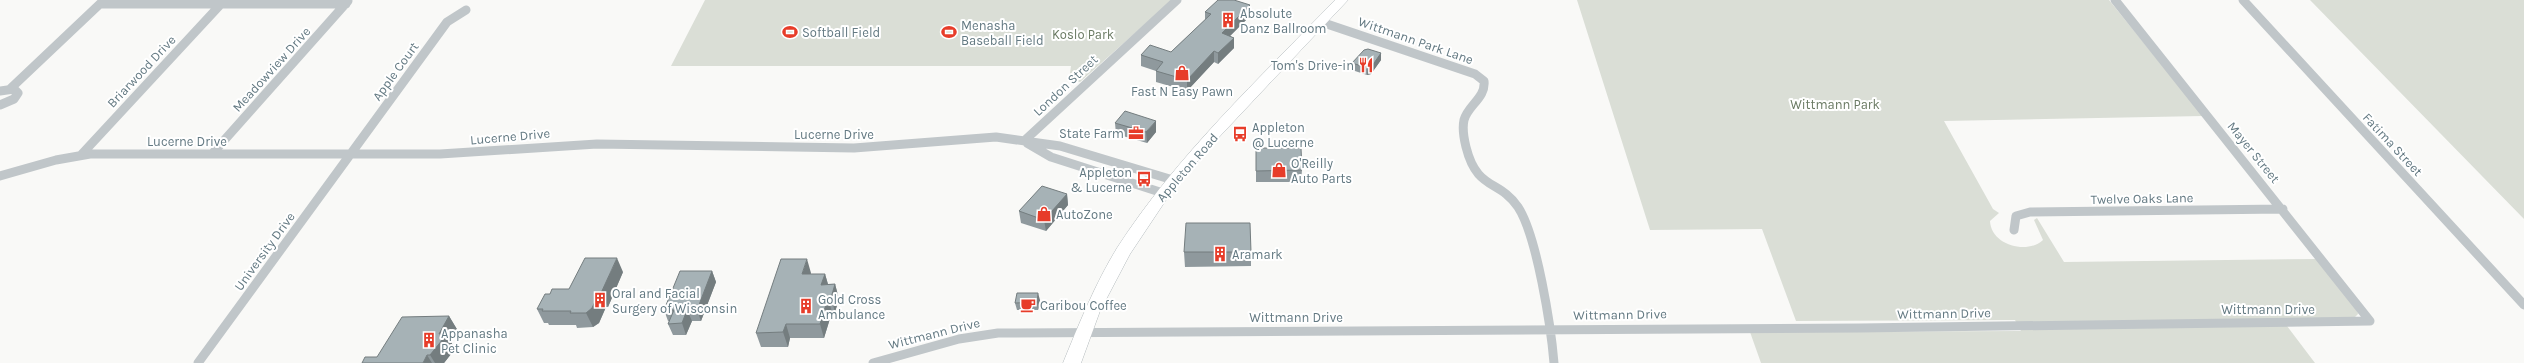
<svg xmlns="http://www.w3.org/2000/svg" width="2524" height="363" font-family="Karla,sans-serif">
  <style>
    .green { fill: #daded6 }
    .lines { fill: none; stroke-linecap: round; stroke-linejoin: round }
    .primary-casing { stroke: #b3babd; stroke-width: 1 }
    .minor { stroke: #c0c6c9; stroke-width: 9 }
    .primary { fill: #fff; fill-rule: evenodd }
    .wall { fill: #8f999d }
    .shaded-wall { fill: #747d7f }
    .building { fill: #a6b2b6; stroke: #747d7f }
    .labels { text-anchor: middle; stroke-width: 4; stroke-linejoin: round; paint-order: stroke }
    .poi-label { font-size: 13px; fill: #637982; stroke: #fff; text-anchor: start }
    .park-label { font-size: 13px; fill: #6a7a63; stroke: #fff }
    .street-label { font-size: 13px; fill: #637982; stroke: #fff }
  </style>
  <rect width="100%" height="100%" fill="#f9f9f7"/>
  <path class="green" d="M705,0h467l-92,82 -11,-2 2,-14h-400z
    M1577,0h532l94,116 -259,5 49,88 6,4 -9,8c1,24 37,34 53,19l-9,-20 3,-2 27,44 253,-3 40,49 1,6 -3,3 -68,9 28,37h-554l-11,-31 271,-1 -6,-11 -219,1 -34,-92 -112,1z
    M2310,0h214v219z"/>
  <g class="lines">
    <g class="primary-casing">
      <path id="primary" d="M1335,0h13l-142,151 -38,46 -38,57 -30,57 -19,52h-18c16,-39 32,-79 54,-115 60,-93 142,-169 218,-248z"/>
    </g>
    <path class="minor" d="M2243,0l281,305
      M100,4h246
      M1321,22l154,52 9,7c2,17 -16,24 -20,39 -2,9 0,19 2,27 11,44 33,32 52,60 19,29 33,120 36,156
      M10,89l93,-88
      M0,91l14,-2 4,4 -4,6 -14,6
      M1024,141l153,-141
      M1027,143l24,14 112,36
      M212,154l136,-153
      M81,155l140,-151
      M0,176l56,-16 34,-6h350l157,-10 257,4 142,-11 64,9 113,34
      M2014,230l2,-14 14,-4 253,-3
      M198,363l249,-341 19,-12
      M873,363l86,-24 39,-6 862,-5 510,-7 -255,-321"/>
    <use href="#primary" class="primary"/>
  </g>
  <path class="wall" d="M1205,12l45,4 -20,20 4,2v10l-16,16 -4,-2 -27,29 -31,-9v-11l-15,-5v-11l30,-3 34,-32z
    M1381,53v7l-10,14 -4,1 -15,-5v-7z
    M1115,123l41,9 -9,11 -31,-9z
    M1256,148l46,22 -1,12h-45z
    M1067,194l1,11 -22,26 -25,-8 -2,-12z
    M1184,252h67v14l-66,1z
    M712,271l4,11 -15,39h-9l-6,14h-13l-5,-11 1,-3h-1l-4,-11z
    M623,272l-15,35h-2l-7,16 -6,4 -16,1 -1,-3h-27l-1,-2h-4l-7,-14 13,-15 19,-5z
    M811,273v1h14l3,10h7l4,15 -4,13h-3l-8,26h-34l-2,9h-27l-5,-14z
    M1040,300l-2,10h-21l-2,-7z
    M449,316l9,15 -7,11 4,7 -11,14h-82l15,-6z"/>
  <path class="shaded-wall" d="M1250,5v11l-28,28v-11z
    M1234,38v10l-16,16v-11z
    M1214,51v11l-27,29v-11z
    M1381,53v7l-10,14 -4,1 1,-7z
    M1156,121v11l-9,11 -1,-11z
    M1067,194l1,11 -22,26 -2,-11z
    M617,258l6,14 -15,35 -7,-14z
    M807,259l4,14 -4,15 -5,-14z
    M712,271l4,11 -15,39 -4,-11z
    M825,274l4,14 -8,-3z
    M835,284l4,15 -4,13 -4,-14z
    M599,293l7,14 -7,16 -6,4 -7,-14z
    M1038,293l2,7 -2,10 -1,-8z
    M828,298l4,14 -8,26 -4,-14z
    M687,310l5,11 -6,14 -4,-12z
    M449,316l9,15 -7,11 4,7 -11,14h-9l-5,-8 9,-21z
    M786,324l4,14 -2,9 -5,-15z
    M427,355l5,8h-9z"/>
  <path class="building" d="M1218,0h16l16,5 -28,28 12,5 -16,15 -4,-2 -27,29 -31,-9 7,-9 -22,-7 9,-10 21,7 40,-38 -6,-2z
    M1368,49l13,4 -9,13 -4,2 -16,-5 12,-13z
    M1125,111l31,10 -10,11 -31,-9z
    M1256,148h45l1,22 -46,1z
    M1042,186l25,8 -23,26 -25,-9z
    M1186,223h64l1,29h-67z
    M585,258h32l-16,35h-2l-7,15 -6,5h-16l1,-2h-29l1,-2h-6l8,-15h5l2,-5h17z
    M781,259h26l-5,15h23l-4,11 14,-1 -4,14h-3l-8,26h-34l-3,8 -27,1z
    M680,271h32l-15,39h-10l-5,13 -14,1 6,-14h-10z
    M1017,293h21l-1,9 -22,1z
    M449,316l-10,18h8l-17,21h-3l-4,8h-61l3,-6h12l25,-40z"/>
  <defs>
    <g id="building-bare" transform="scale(1.2)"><path d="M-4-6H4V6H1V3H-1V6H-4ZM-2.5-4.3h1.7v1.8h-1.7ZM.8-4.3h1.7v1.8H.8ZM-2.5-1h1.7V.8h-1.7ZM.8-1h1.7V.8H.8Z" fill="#e73c29" stroke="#fff" stroke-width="2.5" paint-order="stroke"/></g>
    <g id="stadium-bare" transform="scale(1.2)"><path d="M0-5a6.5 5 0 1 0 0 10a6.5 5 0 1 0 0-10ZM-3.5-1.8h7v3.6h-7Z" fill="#e73c29" stroke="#fff" stroke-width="2.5" paint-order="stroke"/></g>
    <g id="restaurant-bare" transform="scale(1.2)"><path d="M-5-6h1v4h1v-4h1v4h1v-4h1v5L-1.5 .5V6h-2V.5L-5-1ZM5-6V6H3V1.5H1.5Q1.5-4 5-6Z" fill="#e73c29" stroke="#fff" stroke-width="2.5" paint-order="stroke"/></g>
    <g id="shop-bare" transform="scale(1.2)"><path d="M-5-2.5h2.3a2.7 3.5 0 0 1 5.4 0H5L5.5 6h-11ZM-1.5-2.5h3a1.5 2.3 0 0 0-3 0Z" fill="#e73c29" stroke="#fff" stroke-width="2.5" paint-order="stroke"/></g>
    <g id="office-bare" transform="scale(1.2)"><path d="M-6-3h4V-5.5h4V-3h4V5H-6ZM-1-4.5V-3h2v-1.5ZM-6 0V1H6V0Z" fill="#e73c29" stroke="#fff" stroke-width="2.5" paint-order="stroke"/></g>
    <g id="bus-bare" transform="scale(1.2)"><path d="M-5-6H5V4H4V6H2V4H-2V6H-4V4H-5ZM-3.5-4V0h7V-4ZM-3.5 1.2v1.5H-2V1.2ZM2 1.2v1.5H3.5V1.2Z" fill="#e73c29" stroke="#fff" stroke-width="2.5" paint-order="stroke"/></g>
    <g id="cafe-bare" transform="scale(1.2)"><path d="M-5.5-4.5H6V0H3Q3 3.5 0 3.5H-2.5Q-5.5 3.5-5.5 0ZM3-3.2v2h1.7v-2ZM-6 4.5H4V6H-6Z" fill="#e73c29" stroke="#fff" stroke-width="2.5" paint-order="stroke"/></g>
  </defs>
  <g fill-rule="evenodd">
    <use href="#building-bare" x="1228" y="20"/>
    <use href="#stadium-bare" x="790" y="32"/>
    <use href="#stadium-bare" x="949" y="32"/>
    <use href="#restaurant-bare" x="1366" y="65"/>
    <use href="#shop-bare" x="1182" y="73"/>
    <use href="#office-bare" x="1136" y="133"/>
    <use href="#bus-bare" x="1240" y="134"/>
    <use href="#shop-bare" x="1279" y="170"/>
    <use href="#bus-bare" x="1144" y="179"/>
    <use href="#shop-bare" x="1044" y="214"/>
    <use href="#building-bare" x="1220" y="254"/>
    <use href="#building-bare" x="600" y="300"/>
    <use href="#cafe-bare" x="1028" y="305"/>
    <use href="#building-bare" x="806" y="306"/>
    <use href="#building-bare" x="429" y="340"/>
  </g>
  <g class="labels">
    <g class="poi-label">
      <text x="1240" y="18">Absolute<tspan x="1240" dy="15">Danz Ballroom</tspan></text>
      <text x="961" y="30">Menasha<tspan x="961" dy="15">Baseball Field</tspan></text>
      <text x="802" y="37">Softball Field</text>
      <text x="1354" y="70" text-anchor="end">Tom's Drive-in</text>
      <text x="1182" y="96" text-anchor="middle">Fast N Easy Pawn</text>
      <text x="1252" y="132">Appleton<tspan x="1252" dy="15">@ Lucerne</tspan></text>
      <text x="1124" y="138" text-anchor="end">State Farm</text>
      <text x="1291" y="168">O'Reilly<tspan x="1291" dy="15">Auto Parts</tspan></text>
      <text x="1132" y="177" text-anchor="end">Appleton<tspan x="1132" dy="15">&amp; Lucerne</tspan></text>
      <text x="1056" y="219">AutoZone</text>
      <text x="1232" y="259">Aramark</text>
      <text x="612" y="298">Oral and Facial<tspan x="612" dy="15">Surgery of Wisconsin</tspan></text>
      <text x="818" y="304">Gold Cross<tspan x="818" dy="15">Ambulance</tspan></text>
      <text x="1040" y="310">Caribou Coffee</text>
      <text x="441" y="338">Appanasha<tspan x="441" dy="15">Pet Clinic</tspan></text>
    </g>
    <g class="park-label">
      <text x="1083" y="39">Koslo Park</text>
      <text x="1835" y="109">Wittmann Park</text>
    </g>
    <g class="street-label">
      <text transform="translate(1416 40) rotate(19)" y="5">Wittmann Park Lane</text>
      <text transform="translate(271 69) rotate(-48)" y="5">Meadowview Drive</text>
      <text transform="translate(141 71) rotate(-47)" y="5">Briarwood Drive</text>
      <text transform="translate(395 71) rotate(-54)" y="5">Apple Court</text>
      <text transform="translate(1065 85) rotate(-43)" y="5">London Street</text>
      <text x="834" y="139">Lucerne Drive</text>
      <text transform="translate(510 136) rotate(-5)" y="5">Lucerne Drive</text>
      <text x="187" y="146">Lucerne Drive</text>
      <text transform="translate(2393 144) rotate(47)" y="5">Fatima Street</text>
      <text transform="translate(2254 152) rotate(51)" y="5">Mayer Street</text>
      <text transform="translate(1187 167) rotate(-49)" y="5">Appleton Road</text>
      <text transform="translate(2142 198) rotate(-1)" y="5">Twelve Oaks Lane</text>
      <text transform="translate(264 251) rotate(-54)" y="5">University Drive</text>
      <text x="2268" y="314">Wittmann Drive</text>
      <text transform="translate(1944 313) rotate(-1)" y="5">Wittmann Drive</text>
      <text transform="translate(1620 314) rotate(-1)" y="5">Wittmann Drive</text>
      <text x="1296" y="322">Wittmann Drive</text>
      <text transform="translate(934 333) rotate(-14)" y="5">Wittmann Drive</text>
    </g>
  </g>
</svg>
